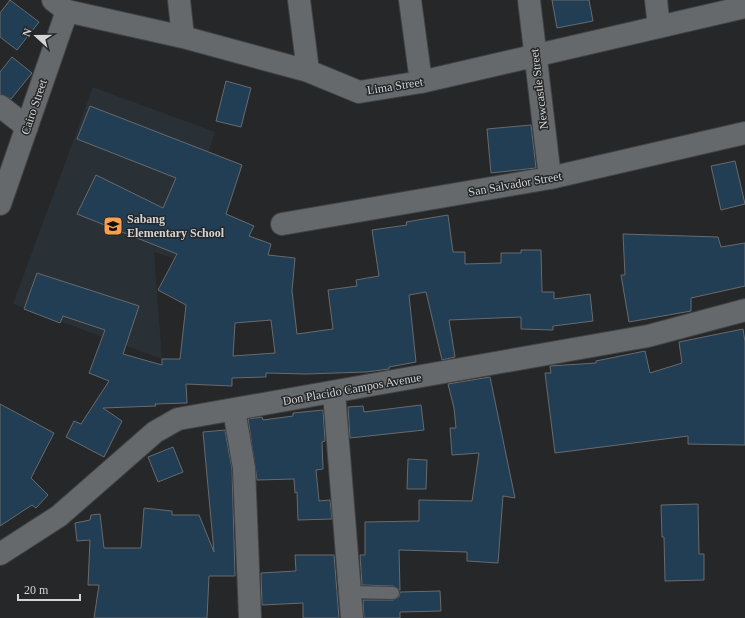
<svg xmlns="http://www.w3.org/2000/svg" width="745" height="618" font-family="Georgia,serif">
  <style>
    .built { fill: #293036 }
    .building { fill: #213e54; stroke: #686a6d; fill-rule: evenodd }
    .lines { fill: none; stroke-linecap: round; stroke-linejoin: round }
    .lane-casing { stroke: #414345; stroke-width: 14 }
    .street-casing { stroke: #414345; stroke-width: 24 }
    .secondary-casing { stroke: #414345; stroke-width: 24 }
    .lane { stroke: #66696b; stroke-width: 12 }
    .street { stroke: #66696b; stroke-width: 22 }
    .secondary { stroke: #66696b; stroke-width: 22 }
    .labels { text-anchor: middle; stroke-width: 3; stroke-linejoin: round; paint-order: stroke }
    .street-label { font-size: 12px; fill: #d2d4d5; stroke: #252729 }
    .poi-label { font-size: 12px; font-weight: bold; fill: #d2d4d5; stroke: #252729; text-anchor: start }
  </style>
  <rect width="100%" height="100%" fill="#252729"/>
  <path class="built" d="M93,87l122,45 -41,127 -20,-7 8,107 -149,-55z"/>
  <path class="building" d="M10,0l29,22 -22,28 -17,-13v-24z
    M552,0h37l4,21 -36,7z
    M12,57l20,16 -21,26 -11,-5v-22z
    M226,81l25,7 -10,39 -25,-6z
    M90,106l152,59 -16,49 28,12 -5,10 22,8 -3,11 27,3 -3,33 5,43 36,-5 -5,-39 29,-4 -1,-6 23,-4 -7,-46 35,-5 -1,-3 42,-7 5,37h12v12l36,-1v-10h20v-3h20l1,42h12v7l36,-5 3,27 -40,5v4l-32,-1v-12l-72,3 6,37 -13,3 -16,-68 -17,3 7,67 -27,5v2l-23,3 -60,2 -40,-1v4l-34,1v8l-46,-2 1,19 -32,1 1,2 -53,2 19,13 -18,36 -38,-20 8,-16 7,3 28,-43 -20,-8 16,-43 -42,-14 -3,7 -36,-14 13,-36 102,33 -16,48 39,11v-6h18l6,-54 -28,-15 19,-36 -100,-40 19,-39 67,33 13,-30 -99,-39zM271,320l4,33 -42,3 2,-33z
    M531,125l5,43 -45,5 -4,-44z
    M735,161l10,43 -24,6 -10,-44z
    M623,234l95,3 3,10 24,-4v43l-54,12v13l-62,11 -8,-47h4z
    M743,329l2,13v103l-57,-1v-8l-133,17 -10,-80h6l-1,-7 46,-3v-2l49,-10 5,22 32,-10 -3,-21z
    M490,377l25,121 -12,-2 -5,67 -31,-2v-9l-68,-2 1,40 -7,-4 -31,-1 -2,-30h5v-33l54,-1v-21l53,1 7,-48 -27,2 -2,-27h6l-2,-20 -6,-24z
    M0,404l54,29 -23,45 17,17 -12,13 -4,-3 -32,21z
    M421,405l3,25 -74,8 -2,-31 15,-1 1,6z
    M323,410l2,31 -3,1 1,27 -7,1 3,31 11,-1 2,19 -34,1 -1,-28 -2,1 -1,-14 -37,1 -9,-61 14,-2 1,3 30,-4v-3z
    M225,430l7,39 3,107h-26l-2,42h-113l5,-33h-11l2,-45 -13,1 -2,-18 15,-3 1,-5 9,-1 4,34h37l3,-40 28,3v4h27l15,37 -11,-120z
    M173,447l10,25 -25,10 -10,-25z
    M408,459l19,1 -1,29h-19z
    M698,504l1,50h5v26l-39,1 -1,-44h-2l-1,-32z
    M295,555h39l5,63h-36v-15l-41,2 -1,-32 35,-2z
    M440,591l1,20 -41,1v6h-36l-1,-18h30l6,-3 1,-5z"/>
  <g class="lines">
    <g class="lane-casing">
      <path id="lane" d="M350,592l43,1"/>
    </g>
    <g class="street-casing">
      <path id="street" d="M53,0l14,11 116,26 125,34 51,21 62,-10 324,-75
        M179,0l4,37
        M299,0l9,71
        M410,0l11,82
        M529,0l21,178
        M656,0l3,27
        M0,106l27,21
        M0,204l67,-193
        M282,224l268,-46 195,-45
        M334,393l18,225
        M234,410l10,58 6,149"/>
    </g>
    <g class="secondary-casing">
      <path id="secondary" d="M0,554l59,-38 96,-84 23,-13 470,-83 97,-26"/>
    </g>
    <use href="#lane" class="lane"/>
    <use href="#street" class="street"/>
    <use href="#secondary" class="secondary"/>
  </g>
  <defs>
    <g id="school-square" transform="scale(1)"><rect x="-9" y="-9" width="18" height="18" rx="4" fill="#f9a04c" stroke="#252729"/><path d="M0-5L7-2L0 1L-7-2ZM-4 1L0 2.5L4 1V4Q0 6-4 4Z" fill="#111"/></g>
  </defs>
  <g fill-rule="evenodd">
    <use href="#school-square" x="113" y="226"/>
  </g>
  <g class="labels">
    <g class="street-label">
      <text transform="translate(395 86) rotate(-9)" y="4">Lima Street</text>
      <text transform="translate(539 89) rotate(-97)" y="4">Newcastle Street</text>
      <text transform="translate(34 107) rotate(-71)" y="4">Cairo Street</text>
      <text transform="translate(515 184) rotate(-10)" y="4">San Salvador Street</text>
      <text transform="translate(352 389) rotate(-10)" y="4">Don Placido Campos Avenue</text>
    </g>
    <g class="poi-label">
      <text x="127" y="223">Sabang<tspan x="127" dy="14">Elementary School</tspan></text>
    </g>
  </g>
  <g transform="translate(36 36) rotate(291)" stroke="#252729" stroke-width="3" paint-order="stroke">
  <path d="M0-3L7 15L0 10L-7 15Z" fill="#d2d4d5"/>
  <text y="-6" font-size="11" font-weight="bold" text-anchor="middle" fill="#d2d4d5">N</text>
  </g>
  <path d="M18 594v6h62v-6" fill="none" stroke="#d2d4d5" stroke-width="2"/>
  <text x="24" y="594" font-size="12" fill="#d2d4d5" stroke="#252729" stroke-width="3" paint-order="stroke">20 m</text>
</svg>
